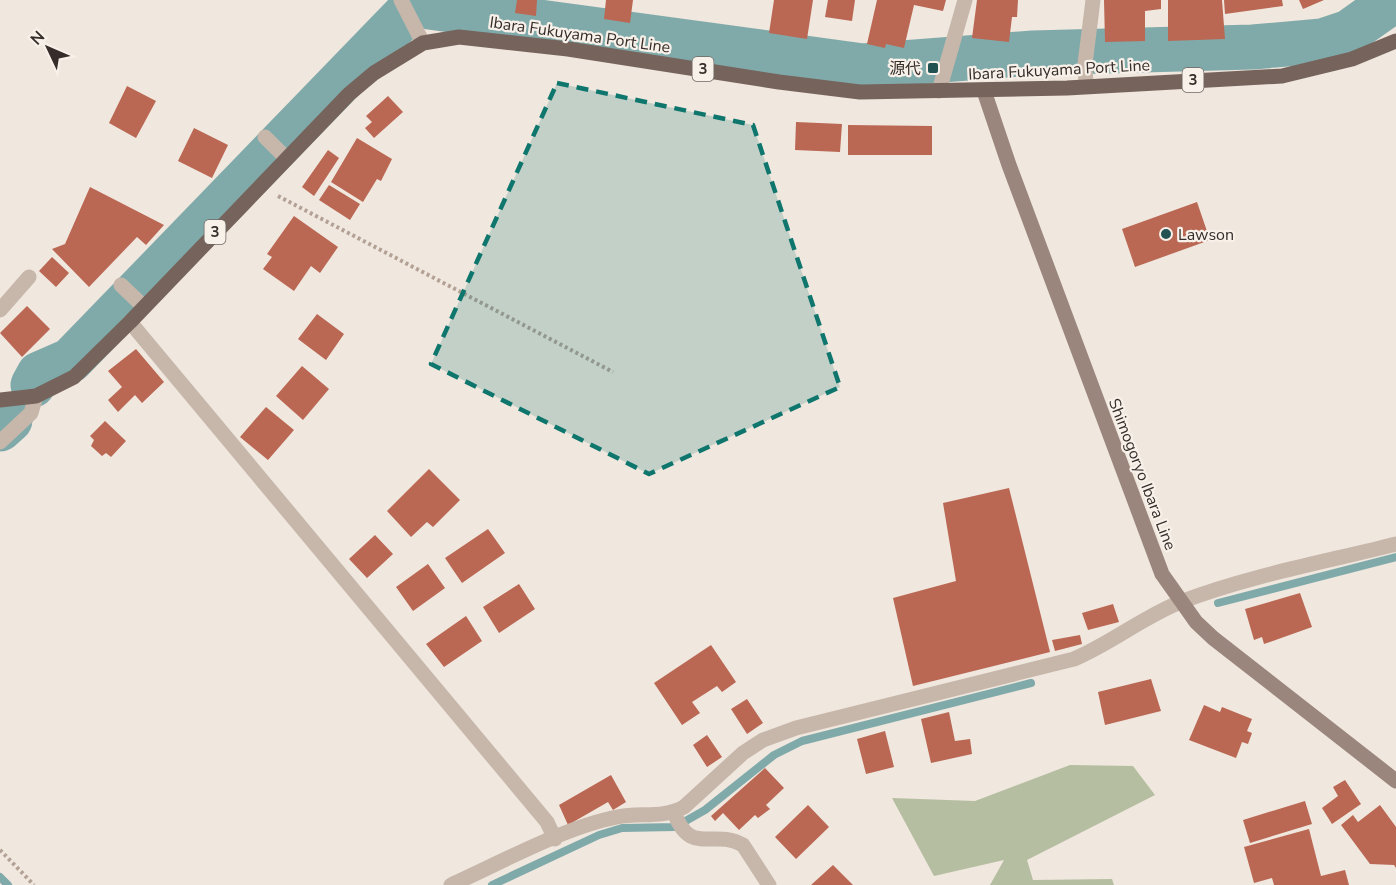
<svg xmlns="http://www.w3.org/2000/svg" width="1396" height="885" font-family="'Nunito Sans','Noto Sans JP',sans-serif">
  <style>
    .green { fill: #b5bea0 }
    .lines { fill: none; stroke-linecap: round; stroke-linejoin: round }
    .stream { stroke: #80aaaa; stroke-width: 8 }
    .river { stroke: #80aaaa; stroke-width: 45 }
    .building { fill: #ba6753 }
    .path { stroke: #b3a196; stroke-width: 4; stroke-dasharray: 3 3; stroke-linecap: butt }
    .service { stroke: #c7b7ab; stroke-width: 15 }
    .minor { stroke: #c7b7ab; stroke-width: 15 }
    .secondary { stroke: #9a867d; stroke-width: 15 }
    .primary { stroke: #76645c; stroke-width: 15 }
    .marked { fill: #0f766e; fill-opacity: 0.2; stroke: #0f766e; stroke-width: 4.5; stroke-dasharray: 12 8; stroke-linejoin: round }
    .poi-dot { fill: #235253; stroke: #f8f1ea; stroke-width: 2 }
    .labels { text-anchor: middle; stroke-width: 4.5; stroke-linejoin: round; paint-order: stroke }
    .shield { fill: #f8f1ea; stroke: #706864; stroke-width: 1.5 }
    .shield-label { font-size: 15px; font-weight: bold; fill: #362d2a }
    .street-label { font-size: 16px; fill: #362d2a; stroke: #f8f1ea }
    .poi-label { font-size: 16px; fill: #362d2a; stroke: #f8f1ea; text-anchor: end }
  </style>
  <rect width="100%" height="100%" fill="#f0e7de"/>
  <path class="green" d="M1070,765l63,1 22,29 -128,65 6,20 79,-1 2,6h-124l14,-25 -70,16 -42,-78 83,3z"/>
  <g class="lines">
    <path class="stream" d="M1218,603l178,-46
      M0,877l8,8
      M492,885l107,-50 23,-7 53,-1 30,-17 69,-55 28,-14 229,-58"/>
    <path class="river" d="M429,7l434,59 170,-13 220,-6 69,-6 27,-9 45,-32
      M33,385l6,-11 32,-14 333,-344
      M0,429l10,-9"/>
  </g>
  <path class="building" d="M517,0h20l-1,16 -21,-3z
    M606,0h27l-3,23 -26,-4z
    M774,0h39l-6,39 -38,-6z
    M828,0h27l-3,21 -27,-4z
    M877,0h69l-3,11 -29,-6 -10,43 -18,-4 -1,4 -18,-4z
    M977,0h41l-1,17h-5l-3,25 -37,-4z
    M1104,0h57v9l-16,2v30l-40,1z
    M1168,0h54l3,39 -57,2z
    M1224,0h58l1,6 -58,8z
    M1299,0h25l-21,9z
    M127,86l29,15 -20,37 -27,-15z
    M388,96l15,16 -29,26 -9,-10 7,-6 -6,-6z
    M796,122l46,2 -2,28 -45,-2z
    M848,125l84,1v29h-84z
    M194,128l34,17 -16,33 -34,-17z
    M357,138l35,21 -11,22 -4,-2 -14,23 -32,-20z
    M328,150l11,8 -25,38 -12,-9z
    M329,185l31,19 -10,16 -31,-20z
    M90,187l74,38 -18,20 -9,-8 -48,50 -37,-38 13,-5z
    M1197,202l13,38 -75,27 -13,-38z
    M294,216l44,31 -18,26 -9,-7 -17,25 -31,-22 9,-12 -5,-3z
    M52,257l17,16 -13,14 -17,-16z
    M27,306l23,23 -28,28 -22,-24z
    M317,314l27,20 -18,26 -28,-21z
    M136,349l28,33 -22,21 -7,-8 -17,17 -10,-12 14,-13 -14,-16z
    M302,366l27,23 -26,31 -27,-24z
    M266,407l28,23 -26,30 -28,-23z
    M105,421l21,20 -15,16 -5,-4 -4,3 -11,-10 3,-6 -4,-4z
    M429,469l31,31 -27,27 -6,-5 -16,15 -24,-26z
    M1009,488l41,164 -137,34 -20,-88 63,-17 -13,-78z
    M488,529l17,24 -43,30 -17,-25z
    M375,535l18,19 -26,24 -18,-19z
    M428,564l17,24 -32,23 -17,-24z
    M519,584l16,25 -36,24 -16,-26z
    M1300,593l12,34 -48,17 -2,-7 -8,3 -9,-31z
    M1113,604l6,18 -31,8 -6,-17z
    M466,616l16,25 -38,26 -18,-23z
    M1080,635l2,9 -27,7 -3,-11z
    M711,645l25,37 -14,10 -5,-6 -25,16 8,11 -18,12 -28,-42z
    M1151,679l10,32 -56,14 -7,-33z
    M747,699l16,24 -16,11 -16,-25z
    M1204,705l16,7 2,-5 30,12 -5,12 5,2 -4,11 -6,-2 -6,16 -47,-18z
    M949,712l6,29 15,-2 2,15 -41,9 -10,-44z
    M885,731l9,36 -28,7 -9,-35z
    M707,735l15,22 -15,10 -14,-22z
    M765,768l19,20 -18,17 4,4 -12,9 -3,-3 -16,15 -16,-17 -8,8 -4,-5z
    M611,775l15,27 -13,8 -5,-8 -40,23 -9,-20z
    M1345,780l16,24 -29,20 -10,-16 16,-12 -5,-9z
    M1305,801l7,23 -62,19 -7,-23z
    M808,805l21,22 -33,32 -21,-22z
    M1380,805l16,22v41l-2,-3 -24,-1 -29,-39 12,-10 5,7z
    M1309,829l12,47 24,-6 4,15h-75l-2,-7 -18,5 -10,-36z
    M833,865l20,20h-42z"/>
  <g class="lines">
    <path class="path" d="M278,196l335,176
      M0,850l34,35"/>
    <path class="service" d="M265,137l21,21
      M121,285l23,22
      M0,310l29,-33"/>
    <path class="minor" d="M401,0l22,43
      M1086,86l-1,-22 8,-64
      M939,91l26,-91
      M130,322l417,500 8,17
      M0,442l31,-29 5,-17
      M674,812c16,45 39,16 69,33l26,40
      M451,885c49,-22 114,-58 166,-68 23,-5 45,2 67,-10l59,-54 20,-13 33,-12 278,-69c38,-16 70,-43 109,-58 69,-26 142,-39 213,-57"/>
    <path class="secondary" d="M984,91l25,74 153,409 34,48 17,16 183,143"/>
    <path class="primary" d="M0,400l36,-4 38,-19 56,-55 219,-228 25,-21 49,-30 36,-6 109,12 211,33 81,10 207,-4 215,-12 70,-17 44,-18"/>
  </g>
  <path class="marked" d="M557,83l196,42 87,262 -191,87 -218,-110z"/>
  <g class="poi-dot">
    <rect x="927" y="62" width="12" height="12" rx="3"/>
    <circle cx="1166" cy="234" r="6"/>
  </g>
  <g class="labels">
    <g class="shield">
      <rect x="692.5" y="57" width="21" height="24" rx="4.5"/>
      <rect x="1182.5" y="68" width="21" height="24" rx="4.5"/>
      <rect x="204.5" y="220" width="21" height="24" rx="4.5"/>
    </g>
    <g class="shield-label">
      <text x="703" y="74">3</text>
      <text x="1193" y="85">3</text>
      <text x="215" y="237">3</text>
    </g>
    <g class="street-label">
      <text transform="translate(580 34) rotate(8)" y="6">Ibara Fukuyama Port Line</text>
      <text transform="translate(1059 69) rotate(-3)" y="6">Ibara Fukuyama Port Line</text>
      <text transform="translate(1143 474) rotate(69)" y="6">Shimogoryo Ibara Line</text>
    </g>
    <g class="poi-label">
      <text x="921" y="74">源代</text>
      <text x="1178" y="240" text-anchor="start">Lawson</text>
    </g>
  </g>
  <g transform="translate(48 48) rotate(314)" stroke="#f8f1ea" stroke-width="4.5" paint-order="stroke">
  <path d="M0-4.5L10 22L0 15L-10 22Z" fill="#362d2a"/>
  <text y="-9" font-size="16" font-weight="bold" text-anchor="middle" fill="#362d2a">N</text>
  </g>
</svg>
